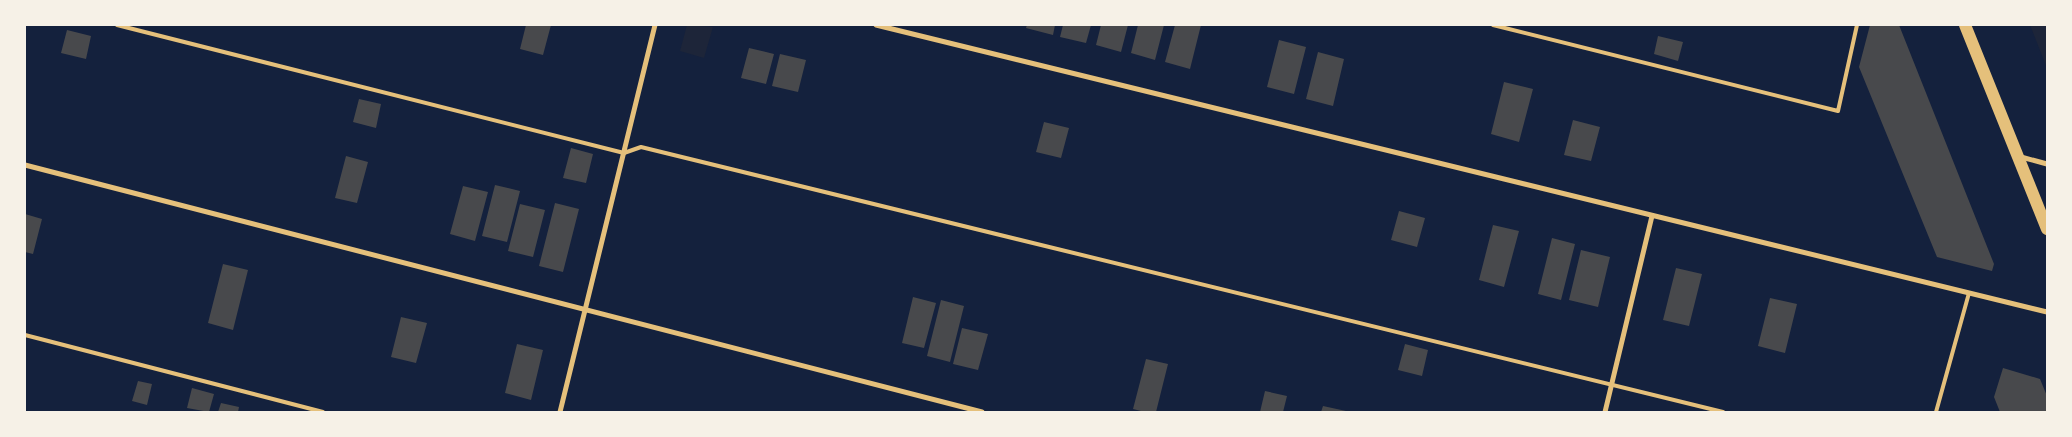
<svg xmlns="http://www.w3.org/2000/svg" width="2072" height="437" font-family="'Sofia Sans Condensed',sans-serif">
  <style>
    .green { fill: #1d2539 }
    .building { fill: #48494c }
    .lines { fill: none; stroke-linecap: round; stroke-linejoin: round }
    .service { stroke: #e5c07b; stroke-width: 4 }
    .minor { stroke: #e5c07b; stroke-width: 5 }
    .primary { stroke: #e5c07b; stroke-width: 12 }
  </style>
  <rect width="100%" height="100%" fill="#14213d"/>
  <path class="green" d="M687,25l26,2 -9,31 -24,-7z
    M2030,25h17v43z"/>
  <path class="building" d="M526,25h25l-8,30 -23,-6z
    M1027,25h28l-2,10 -27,-7z
    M1063,25h28l-5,18 -26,-6z
    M1101,25h27l-7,27 -25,-7z
    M1138,25h26l-9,35 -24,-7z
    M1175,25h26l-11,44 -25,-7z
    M1870,25h29l95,239 -2,7 -55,-14 -78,-190z
    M67,30l24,6 -5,23 -25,-6z
    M1658,36l25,6 -5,19 -24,-7z
    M1279,40l27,7 -12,47 -27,-7z
    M749,48l25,6 -8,30 -25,-6z
    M1318,52l26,7 -11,47 -27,-7z
    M780,54l26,6 -8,32 -26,-6z
    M1504,82l29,7 -14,53 -28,-8z
    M359,99l22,5 -5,24 -23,-6z
    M1573,120l27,7 -9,34 -27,-6z
    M1044,122l25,6 -8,30 -25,-6z
    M571,148l22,6 -7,29 -23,-5z
    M346,156l22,6 -11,41 -22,-5z
    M495,185l25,6 -13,51 -25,-6z
    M463,186l25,6 -13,49 -25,-7z
    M555,203l24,6 -16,63 -24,-6z
    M520,204l25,6 -12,47 -25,-6z
    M1399,211l26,7 -8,29 -26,-7z
    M25,214l17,5 -9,35 -8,-2z
    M1493,225l26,6 -15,56 -25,-7z
    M1552,238l23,6 -14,56 -23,-6z
    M1581,250l29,7 -12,50 -29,-7z
    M223,264l25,6 -15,60 -25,-7z
    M1676,268l26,6 -13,52 -26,-6z
    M913,297l23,6 -12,45 -22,-5z
    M1770,298l27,6 -12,49 -27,-7z
    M941,300l23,6 -14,56 -23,-6z
    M401,317l26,6 -11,40 -25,-6z
    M962,328l26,6 -10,36 -25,-6z
    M517,344l26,6 -12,50 -26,-7z
    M1405,344l23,6 -6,26 -24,-6z
    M1146,359l22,5 -12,48h-11l-12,-3z
    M2003,368l37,11 7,17v16h-47l-6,-15z
    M138,381l14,3 -5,21 -15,-4z
    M192,388l22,6 -5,18 -22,-4z
    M1265,391l22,5 -4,16h-23z
    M221,403l18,4 -1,5h-20z
    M1323,406l23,5v1h-25z"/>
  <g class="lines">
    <path class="service" d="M117,25l507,128 17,-6 1082,265
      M1493,25l345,86 19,-86
      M25,335l298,77
      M1936,412l33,-119"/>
    <path class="minor" d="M876,25l1171,287
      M2021,157l26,7
      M25,165l957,247
      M560,412l95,-387
      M1605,412l47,-196"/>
    <path class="primary" d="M1965,25l82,204"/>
  </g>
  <rect width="2072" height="437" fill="none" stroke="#f6f1e7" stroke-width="52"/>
</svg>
